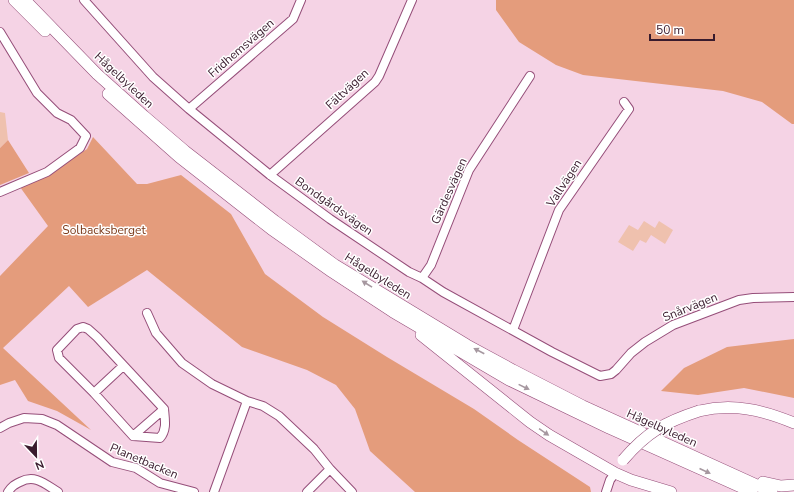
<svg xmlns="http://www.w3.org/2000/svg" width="794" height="492" font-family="'Nunito Sans',sans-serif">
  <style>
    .green { fill: #efc1ae }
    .forest { fill: #e49c7c }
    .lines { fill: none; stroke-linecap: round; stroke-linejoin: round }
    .street-casing { stroke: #954e79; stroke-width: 10 }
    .secondary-casing { stroke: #954e79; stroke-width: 12 }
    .street { stroke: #fff; stroke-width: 8 }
    .secondary { stroke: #fff; stroke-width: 11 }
    .secondary-bridge-casing { stroke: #954e79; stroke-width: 12; stroke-linecap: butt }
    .secondary-bridge { stroke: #fff; stroke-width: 11 }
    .oneway { fill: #a698a0 }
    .labels { text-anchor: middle; stroke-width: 3; stroke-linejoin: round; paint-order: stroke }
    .street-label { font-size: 12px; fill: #391b2d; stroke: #fff }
    .park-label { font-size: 12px; fill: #7c3a19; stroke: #fff }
  </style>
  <rect width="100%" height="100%" fill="#f5d3e5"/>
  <path class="green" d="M0,112l5,1 3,27 -8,8z
    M644,221l11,7 4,-7 14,9 -8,14 -14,-9 -5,8 -6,-3 -7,11 -15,-9 11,-17 9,5z"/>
  <path class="forest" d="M496,0h298v124h-2l-30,-22 -39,-11 -140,-16 -27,-10 -37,-23 -23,-32z
    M93,137l44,47h10l34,-9 50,39 34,60 58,43 64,40 87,52 44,31 72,47 1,5h-176l-45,-41 -15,-42 -19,-24 -29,-15 -65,-23 -95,-77 -59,37 -19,-21 -66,62 88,82 -34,-19 -29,-10 -13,-21 -15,5v-109l48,-50 -28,-39 26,-11 41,-27z
    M8,140l21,33 -29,12v-37z
    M794,339v59l-50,-10 -46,7 -37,-4 23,-23 43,-21z"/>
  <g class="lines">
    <g class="street-casing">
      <path id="street" d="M84,0l69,77 36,32 81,66 60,44 79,53 13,6 21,14 109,60 48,24 11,-2 5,-4 15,-17 14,-11 28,-17 66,-25 14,-2 41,-1
        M0,32l37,61 20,20 14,7 15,16 -6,12 -33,24 -47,20
        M189,109l104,-90 8,-19
        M270,175l105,-93 4,-6 33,-76
        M422,278l9,-13 38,-95 61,-94
        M147,313l9,20 26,30 30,21 35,17 16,5 16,10 35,33 16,20 -23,23
        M83,327l5,2 9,8 67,72c1,11 3,21 -4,29l-27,-2 -39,-43 -35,-35 -2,-8 20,-21z
        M513,330l46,-120 70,-101 -5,-7
        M94,393l29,-27
        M0,428l9,-5 15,-5 18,1 15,6 55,37 24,6 24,15 34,9
        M133,436l31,-27
        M330,469l22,23
        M8,492c4,-6 6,-7 12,-10 15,-8 25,2 38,10
        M214,492l33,-91
        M606,492l4,-12 5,-7"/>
    </g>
    <g class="secondary-casing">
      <path id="secondary" d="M14,0l31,31
        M25,0l72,74 47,42 41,35 90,70 60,44 132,80 46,25 70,36 189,86
        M108,94l71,63 92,72 61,43 61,40 116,68 100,48 143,64
        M421,335l109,87 19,13 66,38 16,7 40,12
        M699,411c34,-8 64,-1 95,12
        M763,482l18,4 13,-1"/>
    </g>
    <use href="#street" class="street"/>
    <use href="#secondary" class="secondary"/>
    <g class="secondary-bridge-casing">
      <path id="secondary-bridge" d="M623,460c24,-28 42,-38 76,-49"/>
    </g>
    <use href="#secondary-bridge" class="secondary-bridge"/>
  </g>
  <defs><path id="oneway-solid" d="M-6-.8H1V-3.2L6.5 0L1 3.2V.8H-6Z"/></defs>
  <g class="oneway">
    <use href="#oneway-solid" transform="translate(367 284) rotate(-148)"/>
    <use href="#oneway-solid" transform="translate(479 351) rotate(-152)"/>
    <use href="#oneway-solid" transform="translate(524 387) rotate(26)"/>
    <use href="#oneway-solid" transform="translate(544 432) rotate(35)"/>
    <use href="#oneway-solid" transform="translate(705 471) rotate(24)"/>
  </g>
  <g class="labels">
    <g class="street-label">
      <text transform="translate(241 48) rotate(-41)" y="4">Fridhemsvägen</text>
      <text transform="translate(124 80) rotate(43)" y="4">Hågelbyleden</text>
      <text transform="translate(347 89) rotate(-43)" y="4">Fältvägen</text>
      <text transform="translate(564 183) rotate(-57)" y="4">Vallvägen</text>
      <text transform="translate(449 191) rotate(-66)" y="4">Gärdesvägen</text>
      <text transform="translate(334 206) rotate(35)" y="4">Bondgårdsvägen</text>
      <text transform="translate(378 276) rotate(32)" y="4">Hågelbyleden</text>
      <text transform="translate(690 307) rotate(-22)" y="4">Snårvägen</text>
      <text transform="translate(662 428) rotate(24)" y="4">Hågelbyleden</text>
      <text transform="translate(144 461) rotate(23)" y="4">Planetbacken</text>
    </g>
    <g class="park-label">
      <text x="104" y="234">Solbacksberget</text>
    </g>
  </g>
  <g transform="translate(36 456) rotate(158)" stroke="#ffffff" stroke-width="3" paint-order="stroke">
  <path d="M0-3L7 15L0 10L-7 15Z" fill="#391b2d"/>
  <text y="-6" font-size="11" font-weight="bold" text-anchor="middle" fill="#391b2d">N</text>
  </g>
  <path d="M650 34v6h64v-6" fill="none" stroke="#391b2d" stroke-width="2"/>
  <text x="656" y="34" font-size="12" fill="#391b2d" stroke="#ffffff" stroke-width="3" paint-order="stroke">50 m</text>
</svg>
